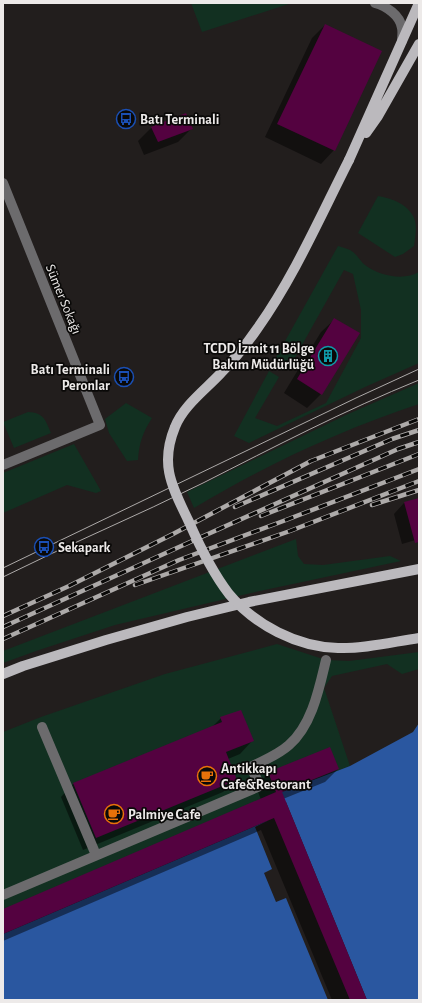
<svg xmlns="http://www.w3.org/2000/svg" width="422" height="1003" font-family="'Alegreya Sans',sans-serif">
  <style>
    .green { fill: #123021 }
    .water { fill: #2a57a0 }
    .pier { fill: #221e1d }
    .shadow { fill: #0007 }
    .building { fill: #540240 }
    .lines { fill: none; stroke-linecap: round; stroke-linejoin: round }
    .minor { stroke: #6c6b6d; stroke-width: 10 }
    .major { stroke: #bbb9bd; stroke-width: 10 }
    .tram { stroke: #adaaa9; stroke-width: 1 }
    .rail-casing { stroke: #adaaa9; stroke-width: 4.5 }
    .rail { stroke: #0a0908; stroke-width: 3; stroke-dasharray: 9; stroke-linecap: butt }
    .major-bridge { stroke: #bbb9bd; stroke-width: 10 }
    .labels { text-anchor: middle; stroke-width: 3.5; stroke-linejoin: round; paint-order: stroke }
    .poi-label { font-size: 14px; font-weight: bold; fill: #edeae9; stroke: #0a0908; text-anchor: start }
    .street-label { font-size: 14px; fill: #edeae9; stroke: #0a0908 }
  </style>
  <rect width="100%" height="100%" fill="#221e1d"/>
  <path class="green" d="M191,3h101l-90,29z
    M378,196c13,2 33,9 37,25 2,7 0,17 -1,25l-11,8 -8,3 -37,-24z
    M338,246c3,1 8,2 12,4 6,3 10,11 15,15 14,11 39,16 54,7v91l-54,24 -116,56 -15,-7 35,-65 10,6 -24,41 22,8 49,-23 35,-65v-28l-8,-36 -9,-4 -51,91 -7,7 -12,-7z
    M419,383v21c-78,26 -154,61 -225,104l-7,-16 159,-77z
    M126,403l26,15c-9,14 -13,25 -14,42l-11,1 -18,-28 -4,-14z
    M28,412c16,1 17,7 23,21l-37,15 -11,-26z
    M74,444l27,47 -5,2 -29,-8 -64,28v-40z
    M296,539l2,17 6,8 19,1 67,-9 11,5 -150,32 -136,32 -79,26 -33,12v-12z
    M277,644l49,16 23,1 70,-9v17l-17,5 -15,-10 -55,12 -8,12 26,78 -68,26 -14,29 -265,113v-202l38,-15 124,-43z"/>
  <path class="water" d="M419,723v277h-416v-66l264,-113 15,-29 68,-26 63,-34z"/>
  <path class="pier" d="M286,802l81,198h-39l-42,-102 -10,4 -12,-29 8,-4 -17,-42 12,-6 -3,-9z"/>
  <path class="shadow" d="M325,25l9,125 -13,14 -56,-27 47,-99z
    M185,114l7,14 -14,14 -34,13 -6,-14 13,-13z
    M335,319l23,14 -37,61 -14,14 -23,-15 37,-61z
    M419,499v40l-17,5 -8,-30 10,-11z
    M221,718l31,23 -12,13 -12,5 8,20 -13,13 -140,58 -22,-53 12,-13 139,-57z
    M338,769l-13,13 -42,17 83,201h-34l-71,-170 -258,111v-31l258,-110 -5,-14 13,-13z"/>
  <path class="building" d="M325,24l57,27 -47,100 -58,-27z
    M186,113l7,16 -35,13 -7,-15z
    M334,318l26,15 -38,62 -25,-16z
    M419,498v44l-4,1 -11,-41z
    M241,710l13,31 -28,11 11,28 -141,58 -23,-55 149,-61 -2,-5z
    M330,747l9,22 -57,23 85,208h-17l-76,-182 -271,116v-25l273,-117 -8,-20z"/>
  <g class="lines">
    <path class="minor" d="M375,3c11,3 25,12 27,25 1,4 0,9 0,13
      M3,183l97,242 -97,40
      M42,727l54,128
      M3,895l257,-109 -9,-19c13,-7 27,-12 38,-22 23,-20 30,-56 37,-85"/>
    <path class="major" d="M366,133l12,-17 41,-72
      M349,160l70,-157
      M3,674l20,-8 83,-26 81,-23 62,-15 170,-33"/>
    <path class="tram" d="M3,568l353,-170 63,-29
      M3,577c66,-33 134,-61 200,-94 71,-36 142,-73 216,-103"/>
    <g class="rail-casing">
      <path id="rail" d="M372,505l47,-15
        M235,507l157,-68 27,-9
        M261,516l158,-62
        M135,585l155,-54 129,-50
        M3,616l66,-30 104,-52 138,-73 108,-42
        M3,627l176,-80 219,-98 21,-7
        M3,639l176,-79 107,-40 133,-51"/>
    </g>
    <use href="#rail" class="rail"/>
    <path class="major-bridge" d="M349,160c-29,57 -55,117 -92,169 -11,16 -23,31 -36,44 -16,17 -38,33 -46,54 -16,39 -2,61 14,95 11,25 23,50 40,72 26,31 68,53 109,54 26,1 54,-6 81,-10"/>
  </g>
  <defs>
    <g id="bus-ring" transform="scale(1)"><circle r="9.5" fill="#0a0908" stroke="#1a4fb4" stroke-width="1.5"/><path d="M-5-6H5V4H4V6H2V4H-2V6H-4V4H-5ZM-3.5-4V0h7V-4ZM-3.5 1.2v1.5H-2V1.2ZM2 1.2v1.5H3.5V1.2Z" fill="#1a4fb4"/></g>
    <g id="building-ring" transform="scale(1)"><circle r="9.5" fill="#0a0908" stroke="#0f9aa8" stroke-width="1.5"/><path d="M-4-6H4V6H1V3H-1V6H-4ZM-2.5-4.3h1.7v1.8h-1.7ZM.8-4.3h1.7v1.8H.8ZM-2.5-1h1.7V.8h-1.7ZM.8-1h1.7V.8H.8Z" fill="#0f9aa8"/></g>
    <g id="cafe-ring" transform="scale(1)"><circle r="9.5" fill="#0a0908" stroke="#e8710a" stroke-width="1.5"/><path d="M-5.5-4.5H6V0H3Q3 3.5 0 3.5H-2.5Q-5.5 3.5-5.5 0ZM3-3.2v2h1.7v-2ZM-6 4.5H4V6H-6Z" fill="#e8710a"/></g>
  </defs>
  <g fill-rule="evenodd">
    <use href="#bus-ring" x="126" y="119"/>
    <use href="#building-ring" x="328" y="356"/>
    <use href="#bus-ring" x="124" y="377"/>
    <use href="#bus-ring" x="44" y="547"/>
    <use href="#cafe-ring" x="207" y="776"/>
    <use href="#cafe-ring" x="114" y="814"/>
  </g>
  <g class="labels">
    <g class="poi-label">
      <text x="140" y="124">Batı Terminali</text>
      <text x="314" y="353" text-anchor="end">TCDD İzmit 11 Bölge<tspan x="314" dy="16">Bakım Müdürlüğü</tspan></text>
      <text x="110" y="374" text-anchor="end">Batı Terminali<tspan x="110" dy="16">Peronlar</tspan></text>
      <text x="58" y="552">Sekapark</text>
      <text x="221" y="773">Antikkapı<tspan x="221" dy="16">Cafe&amp;Restorant</tspan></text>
      <text x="128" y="819">Palmiye Cafe</text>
    </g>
    <g class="street-label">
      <text transform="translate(64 299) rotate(68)" y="5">Sümer Sokağı</text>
    </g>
  </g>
  <rect width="422" height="1003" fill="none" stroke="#edeae9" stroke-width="8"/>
</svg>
